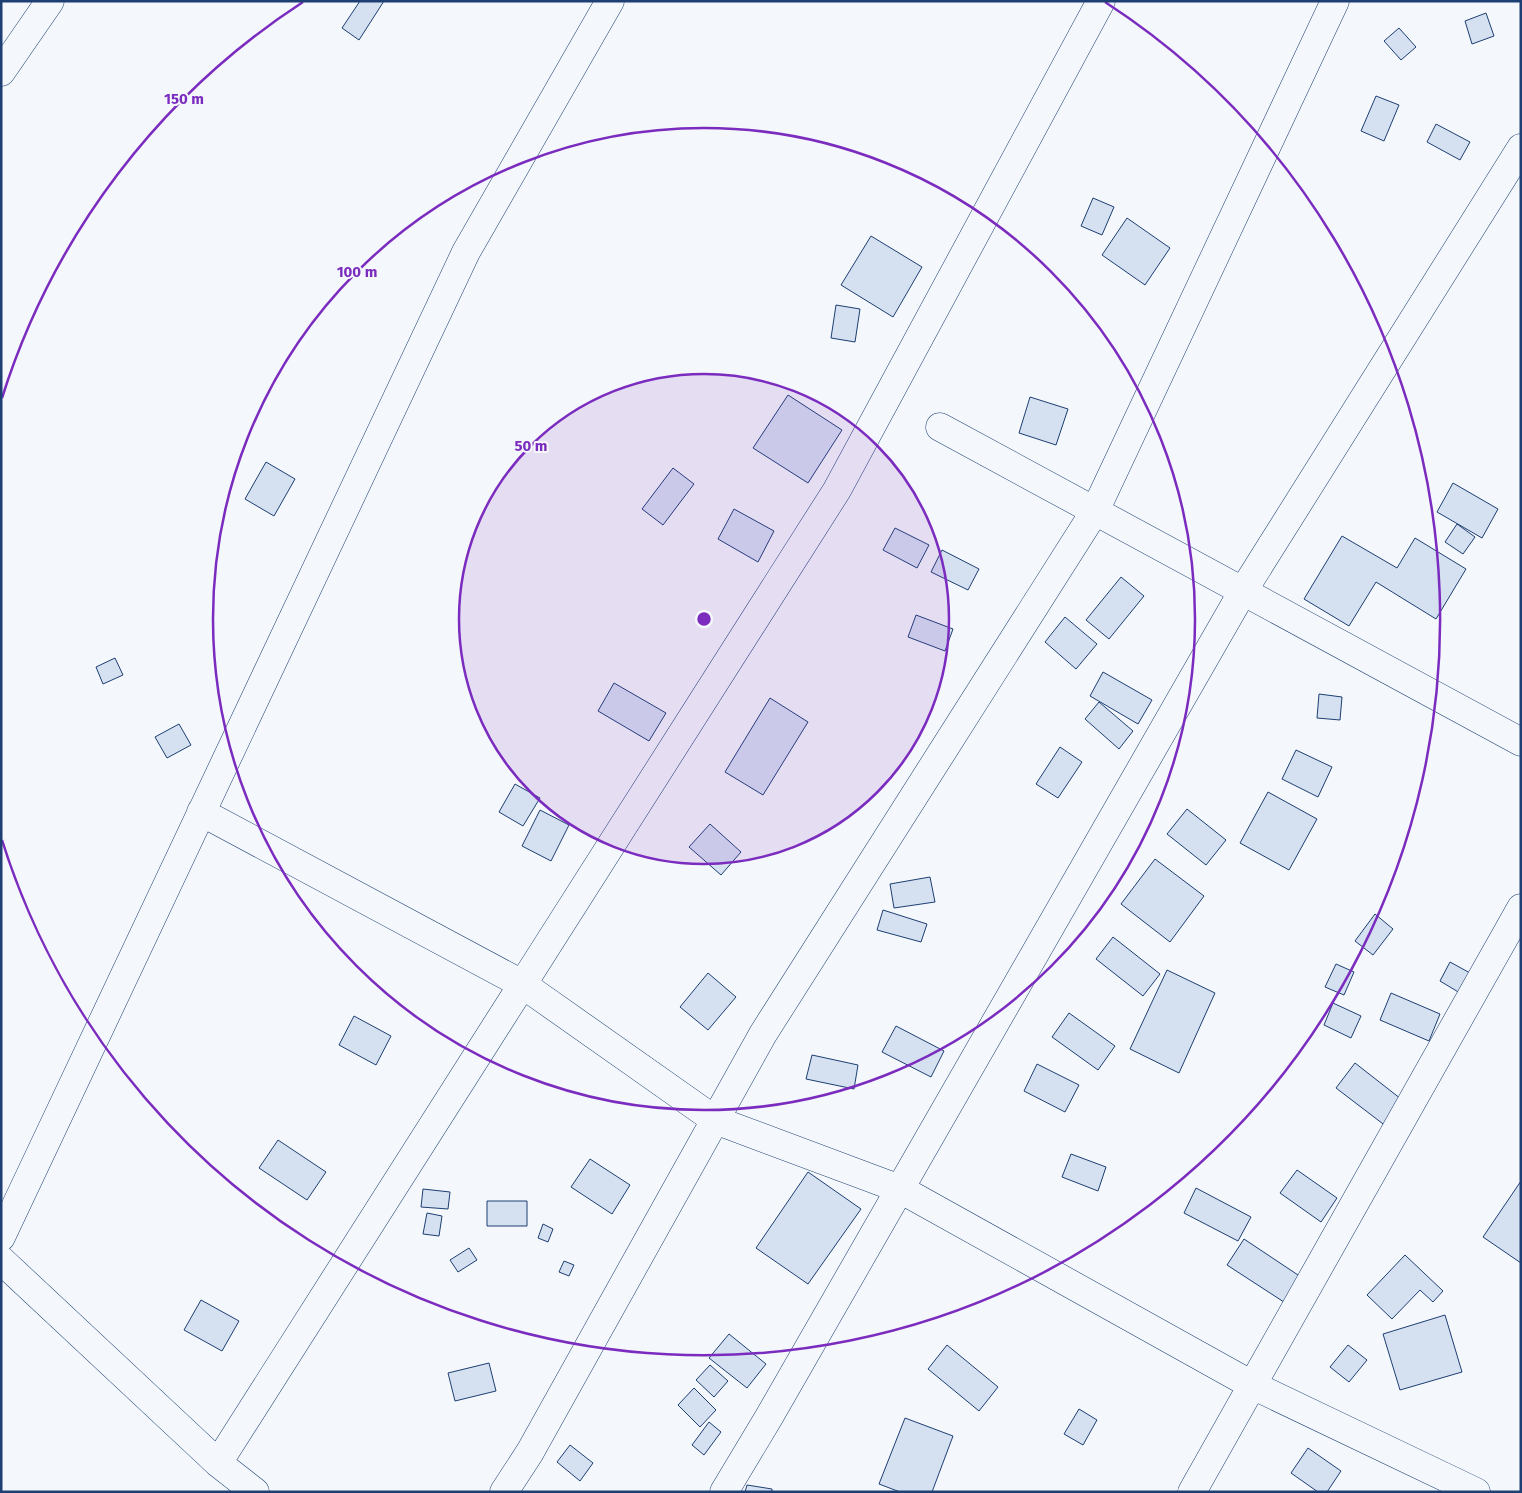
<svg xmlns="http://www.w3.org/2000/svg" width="1522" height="1493" font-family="'Fira Sans',sans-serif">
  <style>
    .building { fill: #d5e0f0; stroke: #1d3f73 }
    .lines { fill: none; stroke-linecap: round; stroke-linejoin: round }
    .minor-casing { stroke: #1d3f73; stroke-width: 29 }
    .minor { stroke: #f4f7fb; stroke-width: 28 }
    .ring { fill: none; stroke: #7b2cbf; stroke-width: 2.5 }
    .centre { fill: #7b2cbf; stroke: #f4f7fb; stroke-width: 2.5 }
    .ring-label { font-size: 15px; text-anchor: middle; font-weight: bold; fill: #7b2cbf; stroke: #f4f7fb; stroke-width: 4; stroke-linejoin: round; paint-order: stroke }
  </style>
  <rect width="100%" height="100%" fill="#f4f7fb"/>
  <path class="building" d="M360,1h24l-25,39 -17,-12z
    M1486,13l8,23 -22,8 -7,-23z
    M1399,28l17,19 -15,13 -17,-19z
    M1376,96l23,9 -15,36 -23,-10z
    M1436,124l34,18 -10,18 -33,-18z
    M1093,198l21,9 -12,28 -21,-9z
    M1127,218l43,30 -25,37 -43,-30z
    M871,236l51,31 -29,50 -52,-32z
    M836,305l24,4 -5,33 -24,-4z
    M788,395l54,35 -34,53 -55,-35z
    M1030,397l38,12 -12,36 -37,-12z
    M266,462l29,17 -21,37 -29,-17z
    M673,468l21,16 -31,41 -21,-16z
    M1453,483l45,26 -16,29 -45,-26z
    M734,509l40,22 -16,31 -40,-23z
    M1457,524l18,13 -12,17 -18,-12z
    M895,528l34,17 -12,23 -34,-18z
    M1342,536l55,32 18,-30 51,31 -30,50 -60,-37 -27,44 -45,-27z
    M942,550l37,19 -11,21 -37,-18z
    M1121,577l23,19 -35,43 -23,-19z
    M916,615l37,14 -8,22 -37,-14z
    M1065,617l32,27 -21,25 -31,-27z
    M115,658l8,17 -20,9 -7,-17z
    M1103,672l49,28 -14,24 -48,-28z
    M614,683l52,30 -17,28 -51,-30z
    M1319,694l23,3 -2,23 -23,-2z
    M770,698l38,24 -45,73 -38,-23z
    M1099,702l34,29 -14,18 -34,-30z
    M179,724l12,21 -24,13 -12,-21z
    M1060,747l22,15 -24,36 -22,-14z
    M1296,750l36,17 -14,30 -36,-18z
    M515,784l25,14 -17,28 -24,-14z
    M1268,792l49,27 -28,51 -49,-27z
    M1187,809l39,31 -20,25 -39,-31z
    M540,810l29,15 -18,36 -29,-15z
    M710,824l31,28 -20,23 -32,-28z
    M1155,859l49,37 -34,46 -49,-38z
    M930,877l5,25 -41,6 -4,-24z
    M883,910l44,14 -6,18 -44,-12z
    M1375,914l18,15 -20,26 -18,-14z
    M1113,937l47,37 -17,22 -47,-37z
    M1450,962l42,23 -12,20 -40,-24z
    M1336,964l18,8 -10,23 -19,-8z
    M1167,970l48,23 -36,80 -49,-24z
    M708,973l28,24 -28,33 -28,-23z
    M1391,993l49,21 -11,27 -49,-21z
    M1333,1003l28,13 -10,22 -27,-13z
    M1069,1013l46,33 -17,24 -46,-33z
    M354,1016l37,20 -15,29 -37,-20z
    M896,1026l48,25 -13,26 -49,-25z
    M812,1055l46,10 -4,24 -48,-10z
    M1355,1063l55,43 -19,24 -55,-42z
    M1037,1064l42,21 -14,27 -41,-21z
    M278,1140l48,32 -19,28 -48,-32z
    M1071,1154l35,13 -8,24 -36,-14z
    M590,1159l40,26 -18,29 -41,-27z
    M1297,1170l40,28 -16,24 -41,-29z
    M808,1172l53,37 -53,75 -52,-36z
    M1521,1181v82l-38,-26z
    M1196,1188l55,29 -13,24 -54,-28z
    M423,1189l27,3 -2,17 -27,-2z
    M487,1201h40v25h-40z
    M427,1213l15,3 -3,20 -16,-2z
    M543,1224l10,5 -5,13 -10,-4z
    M1244,1239l63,42 -17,25 -63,-41z
    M469,1248l8,12 -19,12 -8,-12z
    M1405,1255l38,36 -10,11 -13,-12 -28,29 -25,-24z
    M564,1261l10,4 -5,11 -10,-4z
    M201,1300l38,21 -17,30 -38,-21z
    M1445,1315l17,57 -62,18 -17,-56z
    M729,1334l37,30 -19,24 -38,-30z
    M947,1345l51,42 -19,24 -51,-42z
    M1348,1345l19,15 -18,22 -19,-15z
    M489,1363l7,28 -41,10 -7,-28z
    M710,1365l18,16 -14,16 -18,-17z
    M694,1388l22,22 -16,17 -22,-22z
    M1079,1409l18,11 -14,25 -19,-11z
    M905,1418l48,18 -21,56h-32l-21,-8z
    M709,1422l12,10 -17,23 -12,-10z
    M570,1445l23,18 -13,18 -23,-19z
    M1308,1448l33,23 -14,21h-9l-27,-19z
    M747,1485l25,4v3h-27z"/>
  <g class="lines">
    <g class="minor-casing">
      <path id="minor" d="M1,72l49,-71
        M940,427l581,315
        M201,812l321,172 193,136 185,69 352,196 224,107
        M1,1237l465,-985 144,-251
        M1,1260l217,203 37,29
        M218,1463l619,-973 264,-489
        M504,1492l26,-40 233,-418 332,-523 240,-510
        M724,1492l45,-75 474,-826 278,-443
        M1192,1492l329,-584"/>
    </g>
    <use href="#minor" class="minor"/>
  </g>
  <circle cx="704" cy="619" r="245" fill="#7b2cbf" fill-opacity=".12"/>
  <g class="ring">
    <circle cx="704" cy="619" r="245"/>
    <circle cx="704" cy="619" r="491"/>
    <path d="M2 398A736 736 0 0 1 303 2M1105 2A736 736 0 1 1 2 840"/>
  </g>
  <circle cx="704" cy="619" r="8" class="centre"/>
  <g class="ring-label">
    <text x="184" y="104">150 m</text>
    <text x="357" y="277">100 m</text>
    <text x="531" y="451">50 m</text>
  </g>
  <rect width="1522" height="1493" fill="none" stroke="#1d3f73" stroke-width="5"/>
</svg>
